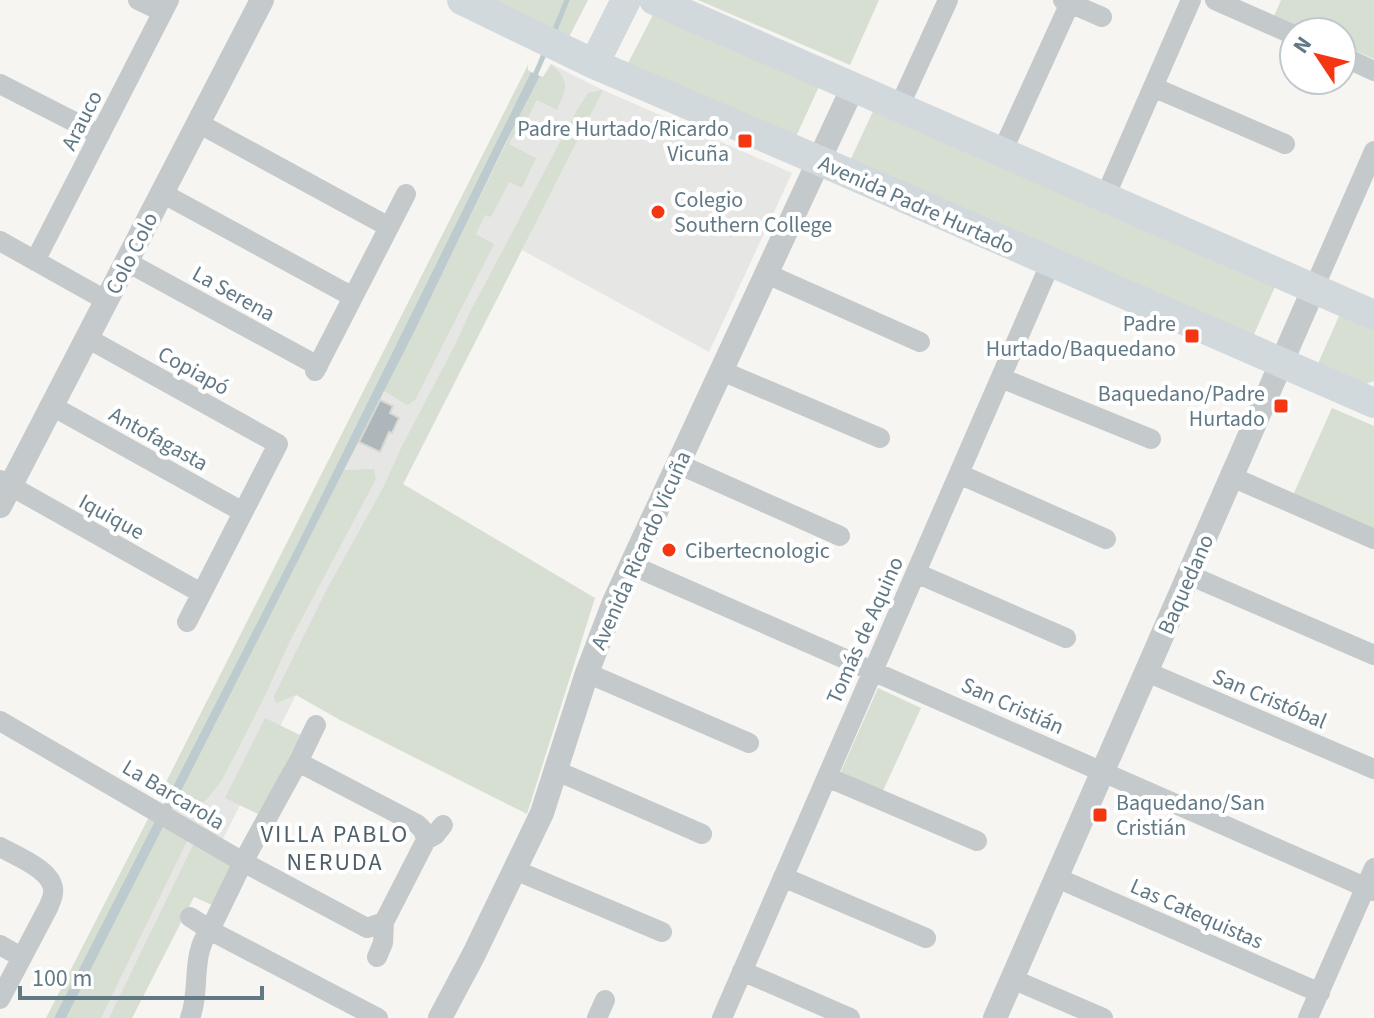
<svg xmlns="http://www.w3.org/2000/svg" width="1374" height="1018" font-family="'Source Sans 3',sans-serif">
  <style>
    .built { fill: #e6e7e5 }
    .green { fill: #d7ded2 }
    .water { fill: #bdcbcf }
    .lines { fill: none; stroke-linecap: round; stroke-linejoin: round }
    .stream { stroke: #bdcbcf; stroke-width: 5 }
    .building { fill: #adb7bb; stroke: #d7d7d4; stroke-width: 2 }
    .minor { stroke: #c4c9cb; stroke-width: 20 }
    .tertiary { stroke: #c4c9cb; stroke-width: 24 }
    .primary { stroke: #d2d9dd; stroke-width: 30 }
    .poi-dot { fill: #f43612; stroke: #fff; stroke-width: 3 }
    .labels { text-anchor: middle; stroke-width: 8; stroke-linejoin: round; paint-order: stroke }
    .street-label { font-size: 22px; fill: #617885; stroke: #fff }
    .poi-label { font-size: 22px; fill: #617885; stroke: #fff; text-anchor: end }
    .neighbourhood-label { font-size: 24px; letter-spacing: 2px; fill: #50606a; stroke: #fff }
  </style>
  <rect width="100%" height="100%" fill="#f6f5f1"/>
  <path class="built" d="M551,64l52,26 189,83 -83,179 -187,-102 -390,768h-67l350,-688 90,-186 35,-68 3,1 3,-4z"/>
  <path class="green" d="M483,0h105l-21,41z
    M698,0h181l-29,65z
    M1281,0h93v59l-32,-14v-13h-31l-37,-16z
    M656,9l165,73 -27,59 -169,-72z
    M551,64c19,17 16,23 6,46l-20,-10 -13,25 -4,-1 -11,20 27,14 -14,30 -13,-6 -18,35 -6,-2 -9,19 18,10 -79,156 -8,5 -23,-14v-2c54,-103 103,-209 156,-313l3,1z
    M528,65v5l3,2 -233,471 -130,253 -7,-4z
    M603,90l-200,394 192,114 -68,216 -187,-94 -44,-25 -20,8 -2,-7 53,-107 57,-103 17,-38 54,-103 14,-31 108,-204 11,-17z
    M876,105l402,175 -27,61 -403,-176z
    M1343,307l31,14v60l-13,5 -45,-18z
    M1332,408l42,18v104l-81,-35z
    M374,469l2,10 -86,162 -28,61 -40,78 -15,19 -8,7h-12l-11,-5 168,-331z
    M878,688l43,20 -39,85 -43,-17z
    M265,718l35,17 -40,80 -35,-17z
    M151,813l7,5 -104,200h-8z
    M165,822l24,15 -88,181h-35z
    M194,843l39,22 -21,40 -18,-8 -62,121h-23z"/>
  <path class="water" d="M531,72l9,4 -35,68 -90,186 -349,688h-12l244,-475z"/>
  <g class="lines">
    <path class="stream" d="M554,32l13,-32
      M533,80l12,-28"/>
  </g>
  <path class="building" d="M380,400l13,6 -3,7 9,5 -7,15 -3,-1 -9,20 -21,-10z"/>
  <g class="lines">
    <path class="minor" d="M138,0l25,12
      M1063,0l39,17
      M1215,0l79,35
      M1342,56l32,15
      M0,84l100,51
      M1153,87l132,57
      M899,107l49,-107
      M198,123l191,104
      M1002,152l68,-149
      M162,193l191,104
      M1105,197l86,-197
      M0,241l107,60
      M35,261l134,-261
      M127,262l191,104
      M767,274l153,68
      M1314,288l60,-137
      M87,338l191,106 -91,178
      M315,371l91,-177
      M722,371l158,67
      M1001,378l150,61
      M52,406l191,106
      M678,464l162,72
      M959,474l147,65
      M1232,477l142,62
      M0,480l201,113
      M631,565l743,326
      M916,573l150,65
      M1189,575l185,80
      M1147,672l227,97
      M587,673l162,70
      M0,721l243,141 124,66 17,-6 42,-82 9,-5 8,-10
      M298,762l119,62 6,6 3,10
      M557,771l145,63
      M827,777l150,64
      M0,847c16,9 56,24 53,46 0,5 -3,9 -4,13l-49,93
      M515,870l147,62
      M783,877l143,61
      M1055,877l265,116
      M190,917l25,16 163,85
      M0,945l21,12
      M377,957l6,-14 1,-21
      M742,971l108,47
      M1012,979l91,39
      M190,1018c11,-28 0,-64 20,-88l33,-68 55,-100 18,-37
      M597,1018l8,-18
      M722,1018l329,-756
      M1308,1018l66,-150"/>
    <path class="tertiary" d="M0,506l262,-506
      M440,1018l34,-64 68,-141 45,-140 27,-71 239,-515
      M995,1018l319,-730"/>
    <path class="primary" d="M462,0l132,64 226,97 554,242
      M654,0l720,315
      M594,64l32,-64"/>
  </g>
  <g class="poi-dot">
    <rect x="737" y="133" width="16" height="16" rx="4"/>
    <circle cx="658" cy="212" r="8"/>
    <rect x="1184" y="328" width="16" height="16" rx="4"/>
    <rect x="1273" y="398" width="16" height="16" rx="4"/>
    <circle cx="669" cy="550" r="8"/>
    <rect x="1092" y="807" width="16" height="16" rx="4"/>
  </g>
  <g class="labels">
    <g class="street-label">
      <text transform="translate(81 120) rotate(-63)" y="8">Arauco</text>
      <text transform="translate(917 204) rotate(24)" y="8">Avenida Padre Hurtado</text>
      <text transform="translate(131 253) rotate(-63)" y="8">Colo Colo</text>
      <text transform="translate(234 293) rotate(29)" y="8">La Serena</text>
      <text transform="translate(194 370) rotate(29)" y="8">Copiapó</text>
      <text transform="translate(159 438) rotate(29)" y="8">Antofagasta</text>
      <text transform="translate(112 516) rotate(29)" y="8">Iquique</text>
      <text transform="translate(640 550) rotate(-66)" y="8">Avenida Ricardo Vicuña</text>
      <text transform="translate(1185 584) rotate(-66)" y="8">Baquedano</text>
      <text transform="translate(864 630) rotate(-66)" y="8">Tomás de Aquino</text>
      <text transform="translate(1270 698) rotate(23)" y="8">San Cristóbal</text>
      <text transform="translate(1013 705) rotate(24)" y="8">San Cristián</text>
      <text transform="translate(174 794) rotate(31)" y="8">La Barcarola</text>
      <text transform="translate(1197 913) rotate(24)" y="8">Las Catequistas</text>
    </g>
    <g class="poi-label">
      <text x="729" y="136">Padre Hurtado/Ricardo<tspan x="729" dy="25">Vicuña</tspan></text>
      <text x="674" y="207" text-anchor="start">Colegio<tspan x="674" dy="25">Southern College</tspan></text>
      <text x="1176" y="331">Padre<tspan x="1176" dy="25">Hurtado/Baquedano</tspan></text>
      <text x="1265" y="401">Baquedano/Padre<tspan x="1265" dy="25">Hurtado</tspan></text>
      <text x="685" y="558" text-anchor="start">Cibertecnologic</text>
      <text x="1116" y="810" text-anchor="start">Baquedano/San<tspan x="1116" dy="25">Cristián</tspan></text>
    </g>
    <g class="neighbourhood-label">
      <text x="335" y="842">VILLA PABLO<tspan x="335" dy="28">NERUDA</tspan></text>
    </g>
  </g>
  <g transform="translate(1318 56) rotate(305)"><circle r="38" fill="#ffffff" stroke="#c0c9ce" stroke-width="2"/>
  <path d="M0-6L14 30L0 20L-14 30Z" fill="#f43612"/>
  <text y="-12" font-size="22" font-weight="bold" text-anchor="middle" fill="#617885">N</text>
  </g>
  <path d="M20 986v12h242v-12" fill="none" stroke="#617885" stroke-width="4"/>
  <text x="32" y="986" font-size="24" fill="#617885" stroke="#ffffff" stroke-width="6" paint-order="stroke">100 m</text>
</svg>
